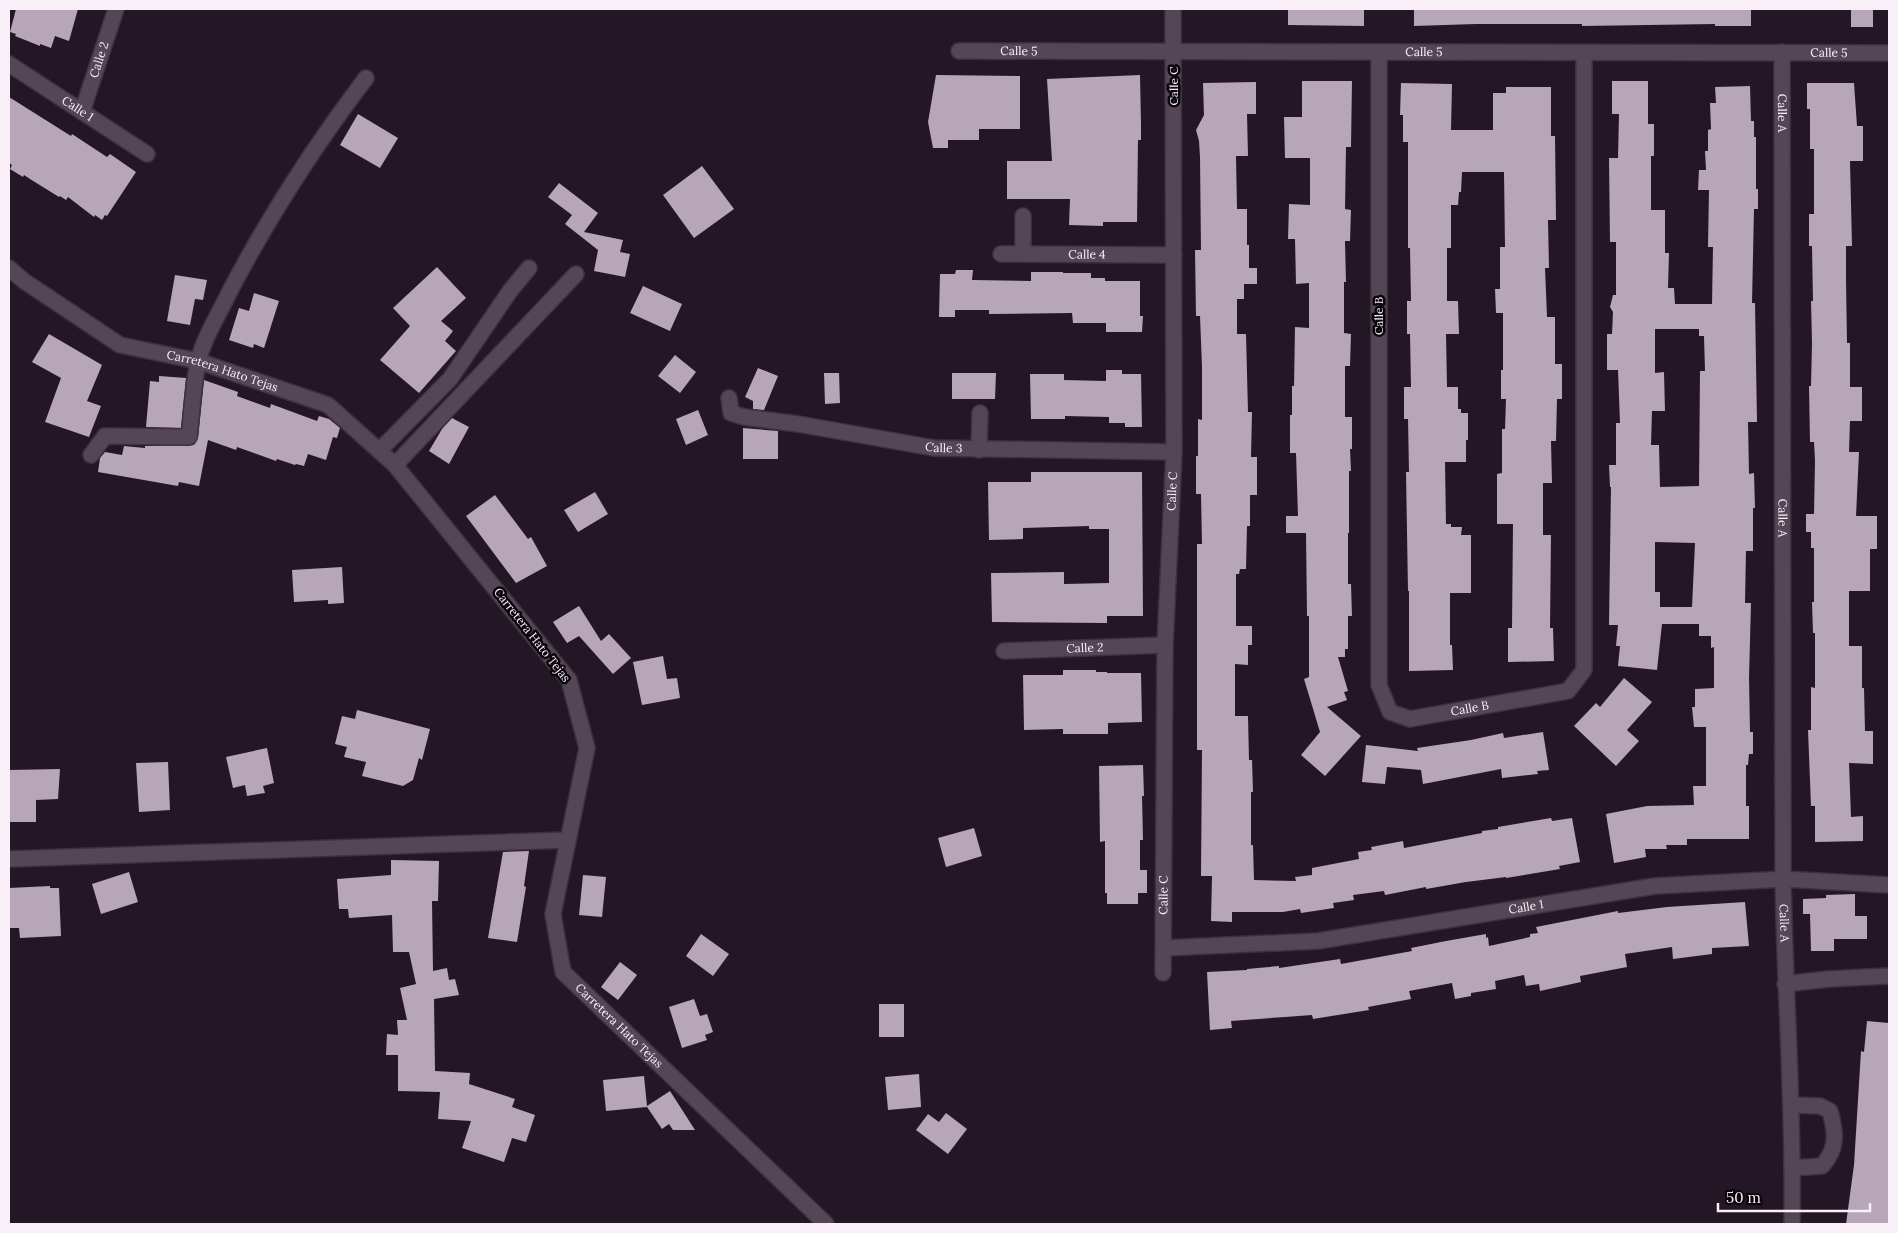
<svg xmlns="http://www.w3.org/2000/svg" width="1898" height="1233" font-family="Lora,serif">
  <rect width="100%" height="100%" fill="#241725"/>
  <path fill="#b7a5b8" fill-rule="evenodd" d="M 16,9 L 78,9 L 69,41 L 55,36 L 51,48 L 40,44 L 40,46 L 15,36 L 16,34 L 10,32 Z
    M 1288,9 L 1364,9 L 1364,26 L 1288,25 Z
    M 1414,9 L 1751,9 L 1751,26 L 1715,26 L 1715,24 L 1582,26 L 1582,24 L 1476,24 L 1414,26 Z
    M 1851,9 L 1873,9 L 1873,27 L 1851,27 Z
    M 936,75 L 1020,76 L 1020,129 L 979,129 L 979,140 L 948,140 L 948,148 L 933,148 L 928,122 Z
    M 1140,75 L 1141,124 L 1141,140 L 1138,140 L 1137,222 L 1103,222 L 1103,226 L 1069,225 L 1070,199 L 1007,199 L 1007,161 L 1052,161 L 1047,79 Z
    M 1302,81 L 1352,81 L 1351,147 L 1346,147 L 1345,209 L 1351,210 L 1350,241 L 1345,241 L 1346,282 L 1344,282 L 1344,333 L 1351,334 L 1350,366 L 1345,366 L 1345,417 L 1352,417 L 1352,449 L 1350,449 L 1351,471 L 1349,471 L 1349,533 L 1348,533 L 1348,584 L 1351,584 L 1352,616 L 1348,616 L 1348,649 L 1345,649 L 1345,657 L 1338,657 L 1348,691 L 1344,692 L 1347,700 L 1327,707 L 1361,736 L 1325,776 L 1301,755 L 1320,732 L 1304,679 L 1309,677 L 1309,616 L 1307,616 L 1306,533 L 1286,533 L 1286,516 L 1298,516 L 1296,453 L 1290,453 L 1290,415 L 1292,415 L 1292,386 L 1294,386 L 1295,327 L 1309,328 L 1309,283 L 1296,284 L 1295,239 L 1288,239 L 1289,204 L 1310,205 L 1310,158 L 1285,158 L 1284,117 L 1302,117 Z
    M 1612,81 L 1648,81 L 1648,124 L 1654,124 L 1654,156 L 1651,156 L 1651,210 L 1665,210 L 1665,253 L 1669,253 L 1668,288 L 1674,288 L 1675,304 L 1712,304 L 1713,247 L 1708,247 L 1709,190 L 1698,190 L 1699,170 L 1706,170 L 1705,151 L 1708,151 L 1708,130 L 1711,129 L 1710,103 L 1716,103 L 1715,87 L 1750,86 L 1751,121 L 1754,121 L 1754,137 L 1756,137 L 1756,189 L 1758,189 L 1758,209 L 1754,209 L 1752,303 L 1755,303 L 1757,422 L 1748,422 L 1749,474 L 1754,473 L 1755,508 L 1753,508 L 1753,551 L 1746,551 L 1745,603 L 1751,603 L 1749,678 L 1750,732 L 1753,732 L 1753,754 L 1749,754 L 1748,765 L 1746,765 L 1746,806 L 1749,806 L 1749,839 L 1687,839 L 1687,845 L 1666,845 L 1667,849 L 1645,849 L 1646,857 L 1614,863 L 1606,814 L 1647,806 L 1694,805 L 1693,786 L 1706,786 L 1706,727 L 1694,727 L 1692,707 L 1695,707 L 1695,689 L 1714,688 L 1714,647 L 1711,648 L 1711,636 L 1699,636 L 1699,624 L 1662,624 L 1657,670 L 1618,666 L 1620,646 L 1616,646 L 1618,625 L 1609,625 L 1611,487 L 1610,487 L 1609,465 L 1616,465 L 1616,423 L 1620,423 L 1618,370 L 1607,370 L 1607,334 L 1612,334 L 1613,312 L 1610,307 L 1613,295 L 1616,295 L 1616,242 L 1610,242 L 1609,158 L 1618,158 L 1619,114 L 1612,114 ZM 1655,329 L 1699,329 L 1699,336 L 1704,336 L 1705,371 L 1700,371 L 1699,486 L 1660,487 L 1659,445 L 1651,445 L 1652,411 L 1665,411 L 1664,372 L 1655,373 ZM 1655,542 L 1695,543 L 1692,607 L 1660,607 L 1660,592 L 1655,592 Z
    M 1256,82 L 1256,114 L 1247,114 L 1248,156 L 1236,156 L 1237,209 L 1247,209 L 1247,245 L 1249,245 L 1249,268 L 1257,268 L 1257,284 L 1244,284 L 1244,299 L 1237,299 L 1237,334 L 1246,334 L 1248,412 L 1252,412 L 1251,457 L 1257,457 L 1257,495 L 1250,495 L 1250,526 L 1247,526 L 1246,569 L 1240,569 L 1239,574 L 1236,574 L 1236,626 L 1252,626 L 1252,645 L 1248,645 L 1248,665 L 1235,664 L 1235,716 L 1248,716 L 1249,760 L 1252,760 L 1253,792 L 1251,792 L 1251,845 L 1253,845 L 1254,880 L 1296,881 L 1295,877 L 1312,875 L 1312,868 L 1359,859 L 1358,852 L 1372,850 L 1371,847 L 1403,841 L 1404,848 L 1482,833 L 1482,831 L 1498,829 L 1498,827 L 1551,818 L 1552,821 L 1572,818 L 1580,862 L 1559,866 L 1560,869 L 1506,878 L 1506,877 L 1466,882 L 1426,889 L 1426,887 L 1385,895 L 1384,891 L 1353,895 L 1354,900 L 1333,903 L 1334,908 L 1301,913 L 1300,909 L 1283,912 L 1232,912 L 1232,922 L 1211,921 L 1212,876 L 1201,876 L 1202,750 L 1197,750 L 1197,544 L 1202,544 L 1201,494 L 1196,494 L 1196,456 L 1198,456 L 1198,419 L 1202,420 L 1202,367 L 1200,316 L 1196,316 L 1195,250 L 1201,250 L 1200,157 L 1199,141 L 1196,130 L 1204,115 L 1203,83 Z
    M 1401,83 L 1452,84 L 1451,130 L 1493,130 L 1493,93 L 1506,93 L 1506,87 L 1551,87 L 1551,136 L 1555,136 L 1556,220 L 1548,220 L 1549,268 L 1545,268 L 1547,317 L 1555,317 L 1555,364 L 1562,364 L 1562,399 L 1557,399 L 1556,441 L 1551,441 L 1552,483 L 1543,483 L 1543,535 L 1551,535 L 1550,628 L 1553,628 L 1554,661 L 1508,662 L 1508,628 L 1512,628 L 1513,524 L 1497,524 L 1497,474 L 1502,473 L 1502,429 L 1505,429 L 1506,399 L 1501,399 L 1501,370 L 1503,370 L 1503,313 L 1496,313 L 1495,289 L 1500,289 L 1500,247 L 1505,247 L 1504,172 L 1462,172 L 1461,192 L 1459,192 L 1458,205 L 1451,205 L 1451,248 L 1447,248 L 1447,301 L 1458,301 L 1459,334 L 1446,334 L 1447,387 L 1458,387 L 1458,409 L 1461,409 L 1461,413 L 1468,413 L 1468,440 L 1466,440 L 1466,462 L 1445,462 L 1446,524 L 1451,524 L 1451,527 L 1462,527 L 1461,535 L 1471,535 L 1471,593 L 1450,593 L 1450,645 L 1452,645 L 1453,670 L 1409,671 L 1409,591 L 1408,591 L 1406,472 L 1409,472 L 1408,419 L 1404,419 L 1404,387 L 1411,387 L 1410,334 L 1407,334 L 1407,301 L 1411,301 L 1410,248 L 1408,248 L 1408,142 L 1403,142 L 1403,115 L 1400,115 Z
    M 1807,83 L 1854,83 L 1857,126 L 1863,126 L 1863,161 L 1850,161 L 1852,246 L 1846,246 L 1846,281 L 1847,343 L 1850,343 L 1850,387 L 1862,387 L 1862,421 L 1850,421 L 1849,452 L 1859,452 L 1856,516 L 1877,516 L 1877,549 L 1870,549 L 1870,591 L 1849,591 L 1849,646 L 1862,646 L 1862,688 L 1864,688 L 1865,731 L 1873,731 L 1873,764 L 1849,763 L 1851,817 L 1863,816 L 1863,841 L 1815,842 L 1815,806 L 1811,806 L 1808,730 L 1811,730 L 1811,687 L 1815,688 L 1815,633 L 1813,633 L 1812,602 L 1814,602 L 1814,548 L 1811,548 L 1811,532 L 1806,532 L 1806,514 L 1814,514 L 1815,461 L 1814,442 L 1810,442 L 1809,386 L 1811,386 L 1812,343 L 1811,301 L 1813,301 L 1812,246 L 1809,246 L 1809,214 L 1814,214 L 1814,149 L 1810,149 L 1810,109 L 1807,109 Z
    M 9,97 L 71,136 L 72,134 L 107,157 L 110,154 L 136,172 L 107,216 L 105,215 L 102,220 L 95,215 L 94,217 L 68,197 L 66,200 L 60,196 L 59,197 L 30,179 L 24,175 L 23,177 L 10,169 L 12,165 L 9,163 Z
    M 358,114 L 398,138 L 380,168 L 340,145 Z
    M 702,166 L 734,209 L 694,238 L 663,195 Z
    M 559,183 L 598,213 L 584,232 L 623,240 L 620,252 L 630,254 L 625,277 L 594,271 L 598,250 L 565,224 L 572,215 L 548,197 Z
    M 437,267 L 466,298 L 441,321 L 453,331 L 445,341 L 456,351 L 419,393 L 380,360 L 410,326 L 393,308 Z
    M 956,270 L 973,270 L 972,280 L 1031,281 L 1031,272 L 1063,272 L 1063,273 L 1091,273 L 1091,278 L 1105,278 L 1105,281 L 1140,281 L 1140,316 L 1143,316 L 1142,332 L 1106,332 L 1106,323 L 1073,323 L 1072,313 L 989,314 L 989,310 L 955,310 L 955,317 L 939,317 L 940,274 L 955,274 Z
    M 175,275 L 207,280 L 203,300 L 195,299 L 190,325 L 167,321 Z
    M 643,286 L 682,304 L 670,331 L 630,313 Z
    M 254,293 L 279,301 L 264,348 L 254,344 L 253,348 L 229,340 L 239,308 L 249,311 Z
    M 49,334 L 102,365 L 87,401 L 101,406 L 89,437 L 45,422 L 61,378 L 32,362 Z
    M 675,355 L 696,372 L 680,393 L 658,376 Z
    M 758,368 L 778,376 L 764,410 L 753,409 L 753,401 L 745,397 Z
    M 1106,370 L 1122,370 L 1122,374 L 1141,374 L 1142,427 L 1125,427 L 1125,423 L 1109,423 L 1109,417 L 1065,416 L 1065,419 L 1031,419 L 1030,374 L 1064,374 L 1064,380 L 1106,381 Z
    M 824,373 L 839,373 L 840,403 L 825,404 Z
    M 952,373 L 996,373 L 995,399 L 952,399 Z
    M 159,376 L 186,378 L 181,428 L 146,427 L 150,381 L 159,382 Z
    M 204,380 L 238,392 L 237,396 L 270,408 L 271,404 L 317,421 L 319,416 L 329,419 L 340,428 L 337,438 L 333,437 L 326,460 L 308,454 L 304,466 L 296,464 L 295,465 L 277,459 L 276,461 L 237,447 L 236,450 L 208,440 L 199,486 L 179,482 L 178,486 L 98,472 L 100,458 L 105,452 L 122,455 L 124,446 L 145,448 L 145,446 L 194,445 L 198,438 Z
    M 698,410 L 708,435 L 686,445 L 676,419 Z
    M 452,418 L 469,427 L 449,464 L 429,451 L 442,429 Z
    M 743,428 L 778,431 L 778,459 L 743,459 Z
    M 1031,472 L 1142,472 L 1143,616 L 1107,616 L 1107,623 L 992,622 L 991,573 L 1064,572 L 1064,584 L 1109,583 L 1109,529 L 1089,529 L 1089,526 L 1023,528 L 1023,539 L 989,540 L 988,482 L 1031,482 Z
    M 595,492 L 608,514 L 578,532 L 564,510 Z
    M 495,495 L 528,539 L 531,537 L 547,566 L 516,583 L 466,516 Z
    M 342,567 L 344,603 L 328,604 L 328,600 L 294,602 L 292,570 Z
    M 579,606 L 601,641 L 609,634 L 631,658 L 613,674 L 579,636 L 567,643 L 553,622 Z
    M 663,656 L 667,679 L 677,678 L 680,698 L 642,705 L 633,662 Z
    M 1063,670 L 1096,670 L 1096,672 L 1107,672 L 1107,673 L 1141,673 L 1142,722 L 1108,723 L 1108,734 L 1063,734 L 1063,729 L 1024,730 L 1023,675 L 1063,675 Z
    M 1624,678 L 1652,702 L 1627,730 L 1639,741 L 1616,766 L 1574,726 L 1596,703 L 1600,707 Z
    M 357,710 L 430,729 L 422,760 L 419,758 L 413,780 L 403,786 L 362,776 L 366,762 L 344,757 L 347,747 L 335,744 L 342,716 L 355,719 Z
    M 1543,732 L 1549,770 L 1537,771 L 1538,774 L 1502,778 L 1501,769 L 1423,784 L 1421,770 L 1387,767 L 1385,784 L 1362,782 L 1366,745 L 1418,751 L 1417,748 L 1471,740 L 1503,733 L 1504,738 Z
    M 267,748 L 274,783 L 263,786 L 265,793 L 247,796 L 245,785 L 233,788 L 226,757 Z
    M 168,762 L 170,810 L 139,812 L 136,763 Z
    M 1143,765 L 1144,796 L 1142,796 L 1143,840 L 1140,840 L 1140,870 L 1147,870 L 1147,893 L 1138,893 L 1138,904 L 1107,904 L 1107,893 L 1105,893 L 1105,841 L 1100,842 L 1099,766 Z
    M 60,769 L 58,799 L 36,800 L 36,822 L 9,822 L 9,770 Z
    M 974,828 L 982,856 L 946,867 L 938,838 Z
    M 529,851 L 524,886 L 526,887 L 517,942 L 488,938 L 503,852 Z
    M 391,860 L 439,861 L 438,901 L 432,901 L 433,971 L 447,968 L 449,980 L 455,979 L 459,995 L 434,999 L 435,1071 L 470,1073 L 469,1084 L 515,1099 L 512,1107 L 535,1115 L 526,1142 L 512,1138 L 504,1162 L 462,1148 L 471,1121 L 438,1119 L 440,1092 L 398,1091 L 398,1055 L 386,1055 L 387,1034 L 398,1035 L 397,1020 L 407,1020 L 400,988 L 416,984 L 409,952 L 393,952 L 392,915 L 349,918 L 348,909 L 339,909 L 337,879 L 391,875 Z
    M 129,872 L 138,902 L 101,914 L 92,884 Z
    M 583,875 L 606,877 L 602,917 L 579,915 Z
    M 50,886 L 50,888 L 59,888 L 61,936 L 20,938 L 19,928 L 9,928 L 9,888 Z
    M 1855,894 L 1855,916 L 1867,916 L 1867,939 L 1834,939 L 1834,951 L 1811,951 L 1810,914 L 1803,914 L 1803,899 L 1826,898 L 1826,895 Z
    M 1745,902 L 1749,946 L 1712,948 L 1712,954 L 1673,959 L 1672,947 L 1625,954 L 1627,967 L 1580,976 L 1581,982 L 1540,991 L 1539,984 L 1526,986 L 1524,975 L 1495,981 L 1496,989 L 1471,993 L 1471,996 L 1455,999 L 1452,983 L 1409,991 L 1411,999 L 1368,1007 L 1369,1010 L 1313,1019 L 1312,1015 L 1231,1021 L 1232,1028 L 1210,1030 L 1207,972 L 1247,970 L 1247,969 L 1279,966 L 1279,968 L 1340,959 L 1341,964 L 1412,951 L 1411,948 L 1446,941 L 1486,934 L 1486,938 L 1488,937 L 1489,946 L 1530,937 L 1530,934 L 1538,933 L 1536,927 L 1618,911 L 1618,913 L 1667,907 Z
    M 701,934 L 729,954 L 713,976 L 686,956 Z
    M 620,962 L 637,975 L 618,1000 L 601,987 Z
    M 694,999 L 700,1016 L 707,1014 L 713,1032 L 705,1035 L 707,1040 L 682,1048 L 669,1007 Z
    M 879,1004 L 904,1004 L 904,1037 L 879,1037 Z
    M 1867,1021 L 1889,1023 L 1889,1224 L 1846,1224 L 1854,1165 L 1861,1051 L 1864,1052 Z
    M 919,1074 L 921,1107 L 888,1110 L 885,1077 Z
    M 644,1076 L 647,1106 L 670,1091 L 695,1130 L 673,1130 L 669,1124 L 662,1129 L 647,1107 L 606,1111 L 603,1080 Z
    M 946,1113 L 967,1129 L 948,1154 L 916,1130 L 928,1114 L 939,1122 Z"/>
  <g fill="none" stroke-linecap="round" stroke-linejoin="round">
    <defs>
      <g id="minor">
        <path id="s1" d="M 959,51 L 1889,53"/>
        <path id="s2" d="M 1379,52 L 1379,685 L 1390,712 L 1410,719 L 1568,691 L 1584,670 L 1584,53"/>
        <path id="s3" d="M 1782,52 L 1783,879 C 1785,994 1794,1109 1792,1224"/>
        <path id="s4" d="M 9,64 L 147,154"/>
        <path id="s5" d="M 82,112 L 116,9"/>
        <path id="s6" d="M 1001,254 L 1174,255"/>
        <path d="M 1023,254 L 1023,216"/>
        <path id="s7" d="M 9,268 L 24,281 L 120,345 L 198,361 L 328,405 L 395,465 L 569,680 L 587,748 L 553,914 L 563,972 L 826,1224"/>
        <path id="s8" d="M 729,398 L 731,413 L 744,417 L 798,424 L 934,448 L 1174,452"/>
        <path d="M 979,450 L 980,413"/>
        <path d="M 379,451 L 450,379 L 510,291 L 529,268"/>
        <path d="M 91,455 L 105,436 L 189,437 C 192,413 193,386 198,362 C 204,337 220,312 231,289 C 270,215 315,145 366,78"/>
        <path d="M 395,465 L 576,274"/>
        <path id="s9" d="M 1004,651 L 1165,645"/>
        <path d="M 9,859 L 568,840"/>
        <path id="s10" d="M 1164,948 L 1318,941 L 1655,886 L 1783,879 L 1889,885"/>
        <path id="s11" d="M 1163,973 L 1165,645 L 1174,452 L 1173,9"/>
        <path d="M 1785,984 L 1828,979 L 1889,976"/>
        <path d="M 1791,1105 L 1820,1106 L 1830,1111 C 1836,1133 1838,1148 1822,1166 L 1792,1168"/>
      </g>
    </defs>
    <use href="#minor" stroke="#3c323d" stroke-width="18"/>
    <use href="#minor" stroke="#554656" stroke-width="15"/>
  </g>
  <g text-anchor="middle" stroke-width="5" stroke-linejoin="round" paint-order="stroke">
    <g font-size="12" fill="#f8eff9" stroke="#0a050a">
      <text dy="4" stroke="none"><textPath href="#s1" startOffset="60">Calle 5</textPath></text>
      <text dy="4" stroke="none"><textPath href="#s1" startOffset="465">Calle 5</textPath></text>
      <text dy="4" stroke="none"><textPath href="#s1" startOffset="870">Calle 5</textPath></text>
      <text dy="4" stroke="none"><textPath href="#s5" startOffset="55">Calle 2</textPath></text>
      <text transform="translate(1174 86) rotate(-90)" y="4">Calle C</text>
      <text dy="4" stroke="none"><textPath href="#s4" startOffset="82">Calle 1</textPath></text>
      <text dy="4" stroke="none"><textPath href="#s3" startOffset="61">Calle A</textPath></text>
      <text dy="4" stroke="none"><textPath href="#s6" startOffset="86">Calle 4</textPath></text>
      <text transform="translate(1379 316) rotate(-90)" y="4">Calle B</text>
      <text dy="4" stroke="none"><textPath href="#s7" startOffset="241">Carretera Hato Tejas</textPath></text>
      <text dy="4" stroke="none"><textPath href="#s8" startOffset="231">Calle 3</textPath></text>
      <text dy="4" stroke="none"><textPath href="#s11" startOffset="482">Calle C</textPath></text>
      <text dy="4" stroke="none"><textPath href="#s3" startOffset="466">Calle A</textPath></text>
      <text transform="translate(532 635) rotate(52)" y="4">Carretera Hato Tejas</text>
      <text dy="4" stroke="none"><textPath href="#s9" startOffset="81">Calle 2</textPath></text>
      <text dy="4" stroke="none"><textPath href="#s2" startOffset="744">Calle B</textPath></text>
      <text dy="4" stroke="none"><textPath href="#s11" startOffset="78">Calle C</textPath></text>
      <text dy="4" stroke="none"><textPath href="#s10" startOffset="365">Calle 1</textPath></text>
      <text dy="4" stroke="none"><textPath href="#s3" startOffset="871">Calle A</textPath></text>
      <text dy="4" stroke="none"><textPath href="#s7" startOffset="1095">Carretera Hato Tejas</textPath></text>
    </g>
  </g>
  <rect width="1898" height="1233" fill="none" stroke="#f8eff9" stroke-width="20"/>
  <path d="M1718 1203v8h152v-8" fill="none" stroke="#f8eff9" stroke-width="2.5"/>
  <text x="1726" y="1203" font-size="15" fill="#f8eff9" stroke="#0a050a" stroke-width="4" paint-order="stroke">50 m</text>
</svg>
